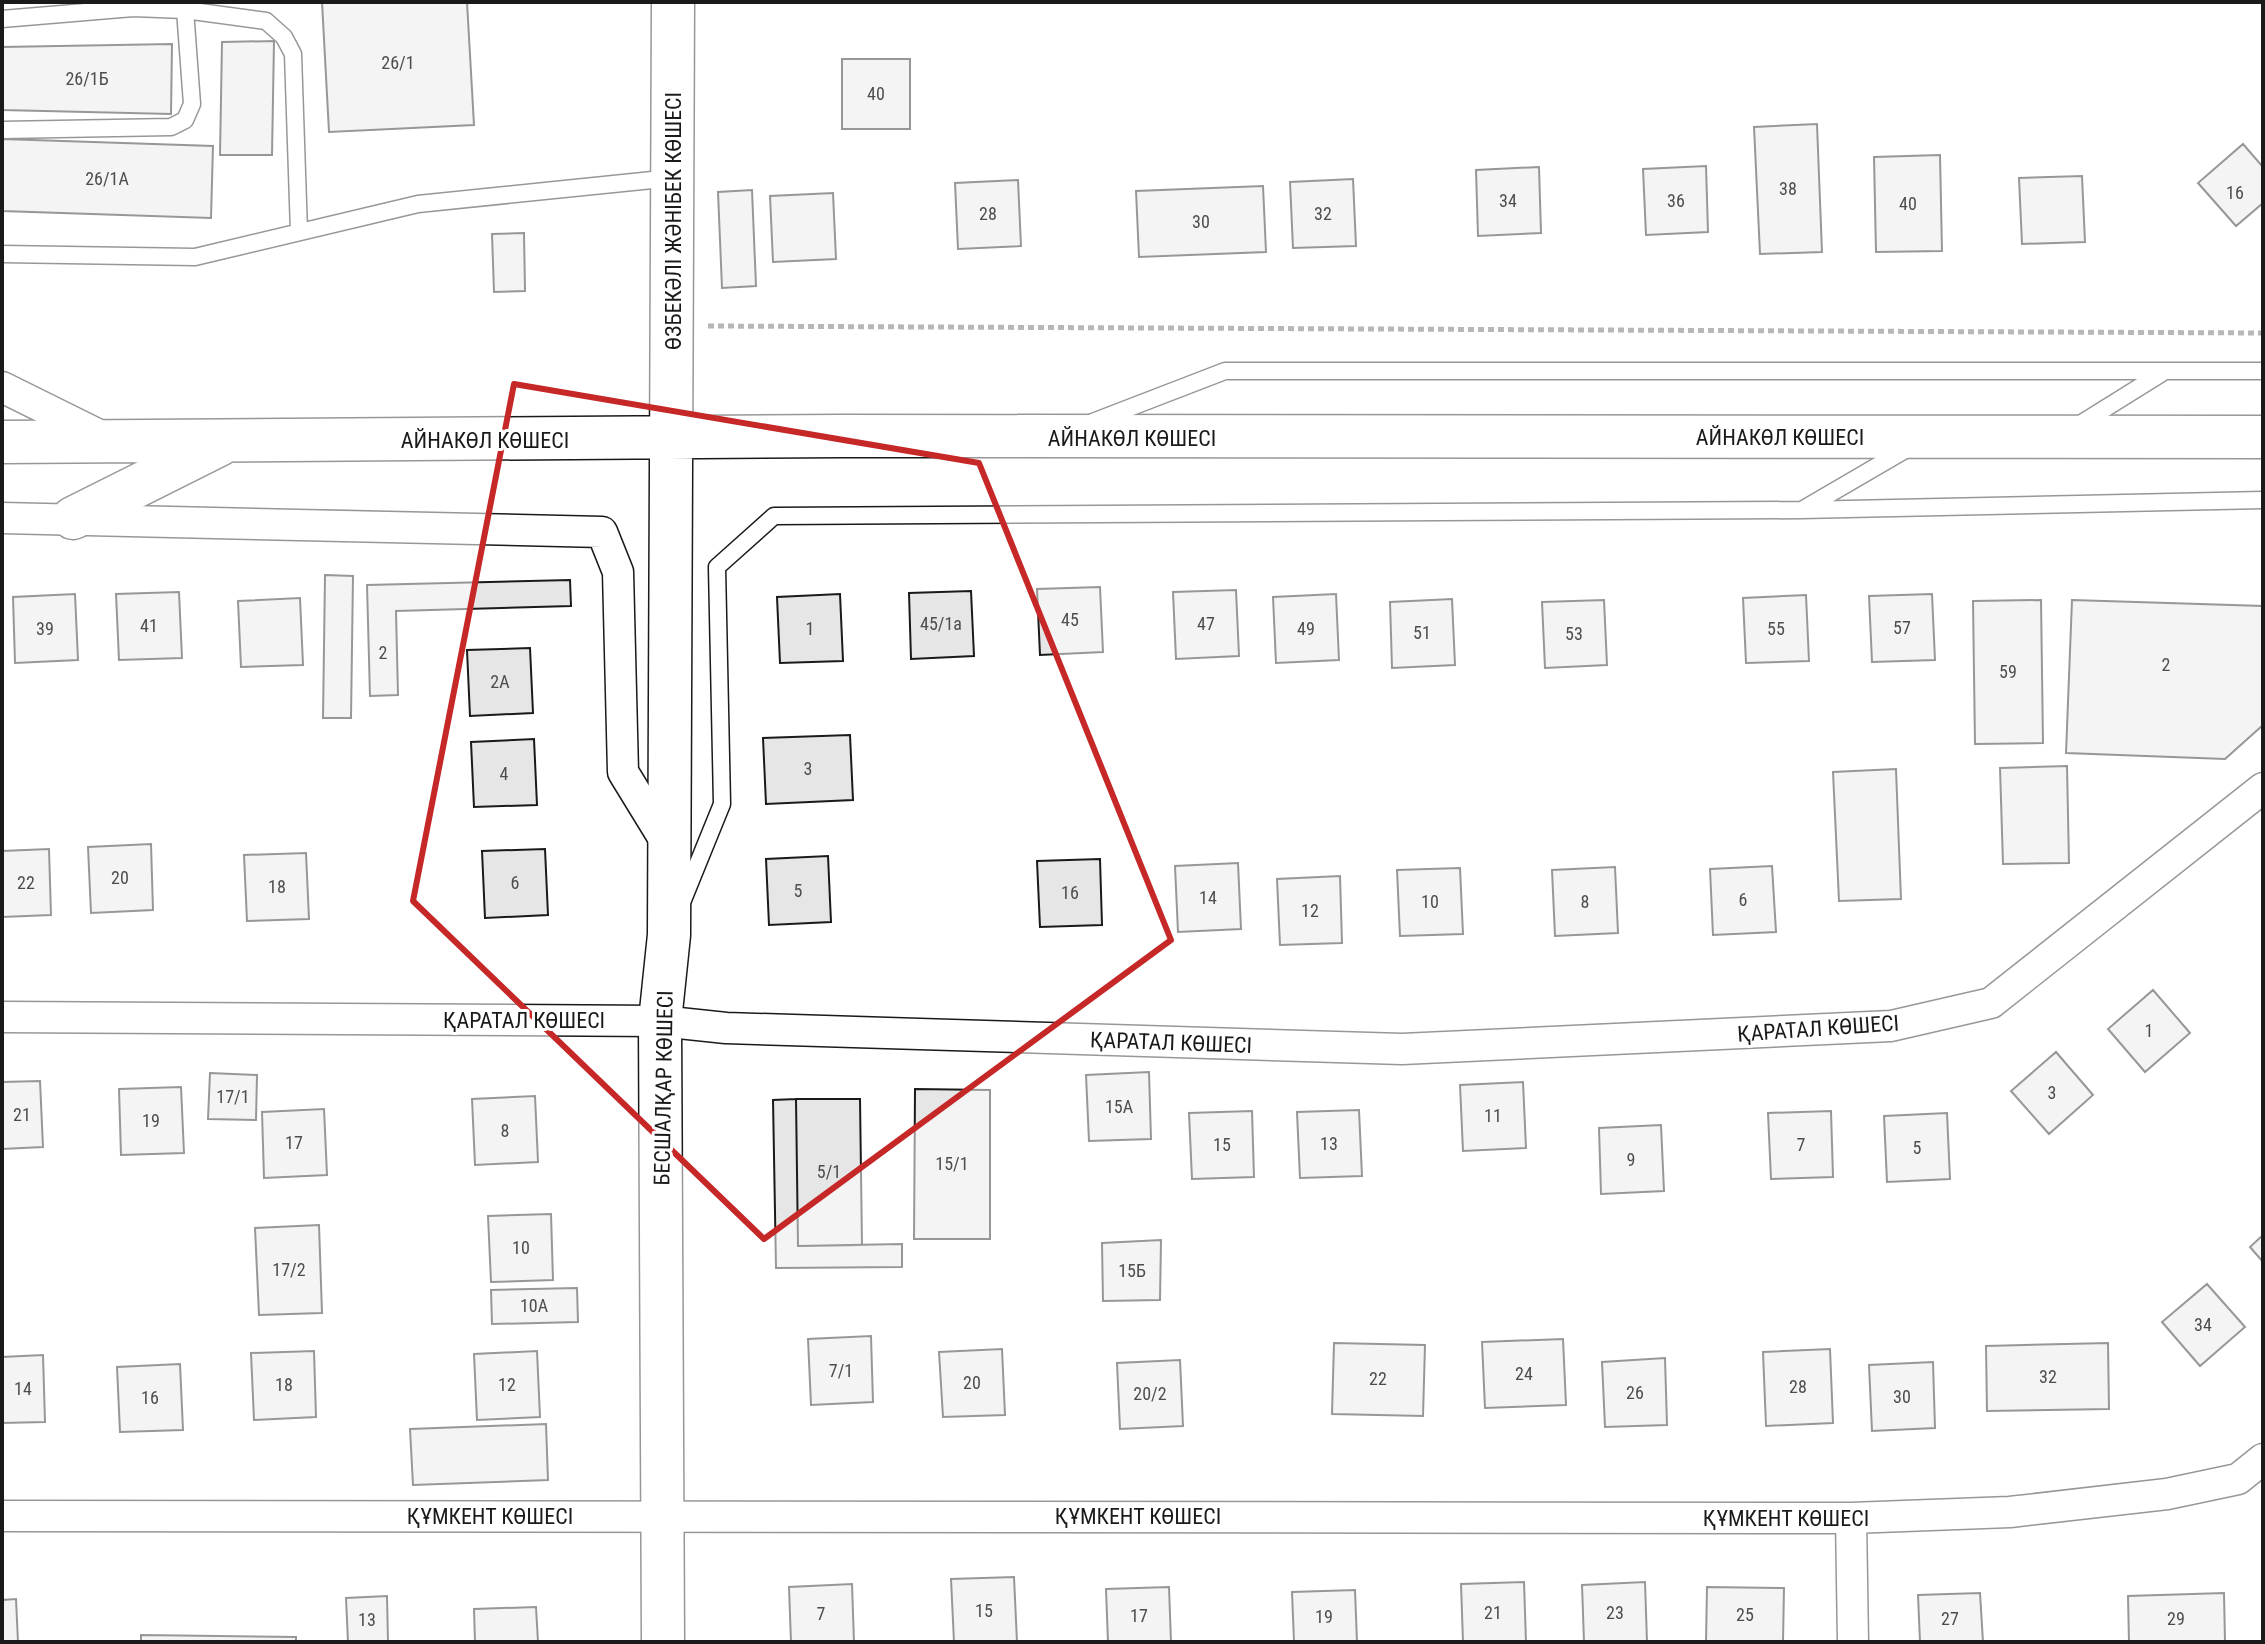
<svg xmlns="http://www.w3.org/2000/svg" width="2265" height="1644" font-family="'Roboto Condensed',sans-serif">
  <rect width="100%" height="100%" fill="#fff"/>
  <path fill="#e6e6e6" stroke="#1a1a1a" stroke-width="2" d="M 322,2 L 467,2 L 474,125 L 329,132 Z
    M 274,41 L 272,155 L 220,155 L 222,42 Z
    M 172,44 L 171,114 L 2,110 L 2,47 Z
    M 842,59 L 910,59 L 910,129 L 842,129 Z
    M 1817,124 L 1822,252 L 1760,254 L 1754,127 Z
    M 2,139 L 213,146 L 211,218 L 2,211 Z
    M 2243,144 L 2263,167 L 2263,203 L 2236,226 L 2198,183 Z
    M 1940,155 L 1942,251 L 1876,252 L 1874,157 Z
    M 1706,166 L 1708,232 L 1646,235 L 1643,169 Z
    M 1539,167 L 1541,233 L 1478,236 L 1476,170 Z
    M 2082,176 L 2085,242 L 2022,244 L 2019,178 Z
    M 1353,179 L 1356,246 L 1293,248 L 1290,182 Z
    M 1018,180 L 1021,246 L 958,249 L 955,183 Z
    M 1263,186 L 1266,252 L 1139,257 L 1136,191 Z
    M 752,190 L 756,286 L 722,288 L 718,192 Z
    M 833,193 L 836,259 L 773,262 L 770,196 Z
    M 524,233 L 525,291 L 494,292 L 492,234 Z
    M 325,575 L 353,576 L 351,718 L 323,718 Z
    M 570,580 L 571,606 L 396,611 L 398,695 L 370,696 L 367,585 Z
    M 1100,587 L 1103,652 L 1040,655 L 1037,589 Z
    M 1236,590 L 1239,656 L 1176,659 L 1173,592 Z
    M 971,591 L 974,656 L 911,659 L 909,593 Z
    M 179,592 L 182,658 L 119,660 L 116,594 Z
    M 75,594 L 78,660 L 15,663 L 13,597 Z
    M 840,594 L 843,661 L 780,663 L 777,597 Z
    M 1336,594 L 1339,660 L 1276,663 L 1273,597 Z
    M 1932,594 L 1935,660 L 1872,662 L 1869,596 Z
    M 1806,595 L 1809,661 L 1746,663 L 1743,598 Z
    M 300,598 L 303,665 L 241,667 L 238,601 Z
    M 1452,599 L 1455,665 L 1392,668 L 1390,602 Z
    M 1604,600 L 1607,665 L 1545,668 L 1542,602 Z
    M 2041,600 L 2043,743 L 1975,744 L 1973,601 Z
    M 2072,600 L 2263,606 L 2263,725 L 2225,759 L 2066,753 Z
    M 530,648 L 533,713 L 470,716 L 467,650 Z
    M 850,735 L 853,800 L 766,804 L 763,738 Z
    M 534,739 L 537,805 L 474,807 L 471,742 Z
    M 2067,766 L 2069,863 L 2003,864 L 2000,768 Z
    M 1896,769 L 1901,899 L 1839,901 L 1833,772 Z
    M 151,844 L 153,910 L 91,913 L 88,847 Z
    M 49,849 L 51,915 L 2,917 L 2,851 Z
    M 545,849 L 548,915 L 485,918 L 482,851 Z
    M 306,853 L 309,919 L 247,921 L 244,855 Z
    M 828,856 L 831,922 L 769,925 L 766,859 Z
    M 1100,859 L 1102,925 L 1040,927 L 1037,861 Z
    M 1238,863 L 1241,929 L 1178,932 L 1175,866 Z
    M 1772,866 L 1776,932 L 1713,935 L 1710,869 Z
    M 1615,867 L 1618,933 L 1555,936 L 1552,870 Z
    M 1460,868 L 1463,934 L 1400,936 L 1397,870 Z
    M 1340,876 L 1342,943 L 1280,945 L 1277,879 Z
    M 2153,990 L 2190,1033 L 2145,1072 L 2108,1029 Z
    M 2056,1052 L 2093,1095 L 2049,1134 L 2011,1091 Z
    M 1149,1072 L 1151,1139 L 1089,1141 L 1086,1075 Z
    M 210,1073 L 257,1075 L 256,1120 L 208,1119 Z
    M 40,1081 L 43,1147 L 2,1149 L 2,1082 Z
    M 1523,1082 L 1526,1148 L 1463,1151 L 1460,1085 Z
    M 181,1087 L 184,1153 L 121,1155 L 119,1089 Z
    M 915,1089 L 990,1090 L 990,1239 L 914,1239 Z
    M 535,1096 L 538,1162 L 475,1165 L 472,1099 Z
    M 796,1099 L 860,1099 L 862,1245 L 798,1246 Z
    M 796,1099 L 798,1246 L 902,1244 L 902,1267 L 776,1268 L 773,1100 Z
    M 324,1109 L 327,1175 L 264,1178 L 262,1112 Z
    M 1359,1110 L 1362,1176 L 1300,1178 L 1297,1112 Z
    M 1252,1111 L 1254,1177 L 1192,1179 L 1189,1113 Z
    M 1831,1111 L 1833,1177 L 1771,1179 L 1768,1113 Z
    M 1947,1113 L 1950,1179 L 1887,1182 L 1884,1116 Z
    M 1661,1125 L 1664,1191 L 1601,1194 L 1599,1128 Z
    M 551,1214 L 553,1280 L 491,1282 L 488,1216 Z
    M 319,1225 L 322,1313 L 259,1315 L 255,1228 Z
    M 2263,1235 L 2263,1262 L 2250,1247 Z
    M 1161,1240 L 1160,1300 L 1103,1301 L 1102,1243 Z
    M 2207,1284 L 2245,1327 L 2200,1366 L 2162,1322 Z
    M 577,1288 L 578,1322 L 492,1324 L 491,1290 Z
    M 871,1336 L 873,1402 L 811,1405 L 808,1339 Z
    M 1563,1339 L 1566,1405 L 1485,1408 L 1482,1342 Z
    M 1334,1343 L 1425,1345 L 1423,1416 L 1332,1414 Z
    M 2108,1343 L 2109,1409 L 1987,1411 L 1986,1346 Z
    M 1002,1349 L 1005,1415 L 943,1417 L 939,1352 Z
    M 1830,1349 L 1833,1423 L 1766,1426 L 1763,1352 Z
    M 314,1351 L 316,1417 L 254,1420 L 251,1353 Z
    M 537,1351 L 540,1417 L 477,1420 L 474,1354 Z
    M 43,1355 L 45,1422 L 2,1423 L 2,1357 Z
    M 1665,1358 L 1667,1425 L 1605,1427 L 1602,1362 Z
    M 1180,1360 L 1183,1426 L 1120,1429 L 1117,1363 Z
    M 1933,1362 L 1935,1428 L 1872,1431 L 1869,1365 Z
    M 180,1364 L 183,1430 L 120,1432 L 117,1367 Z
    M 546,1424 L 548,1480 L 413,1485 L 410,1429 Z
    M 1014,1577 L 1017,1642 L 954,1642 L 951,1579 Z
    M 1524,1582 L 1526,1642 L 1463,1642 L 1461,1584 Z
    M 1645,1582 L 1647,1642 L 1584,1642 L 1582,1585 Z
    M 852,1584 L 854,1642 L 791,1642 L 789,1587 Z
    M 1169,1587 L 1171,1642 L 1108,1642 L 1106,1589 Z
    M 1707,1587 L 1784,1588 L 1783,1642 L 1706,1642 Z
    M 1355,1590 L 1357,1642 L 1294,1642 L 1292,1592 Z
    M 1980,1593 L 1983,1642 L 1920,1642 L 1918,1595 Z
    M 2224,1593 L 2225,1642 L 2129,1642 L 2128,1596 Z
    M 387,1596 L 388,1642 L 348,1642 L 346,1598 Z
    M 16,1599 L 18,1642 L 2,1642 L 2,1600 Z
    M 536,1607 L 538,1642 L 475,1642 L 474,1609 Z
    M 141,1635 L 296,1637 L 296,1642 L 141,1642 Z"/>
  <g fill="none" stroke-linecap="round" stroke-linejoin="round">
    <defs>
      <path id="lane" d="M 2,19 L 133,8 L 185,10 L 266,21 L 284,37 L 293,54 L 299,232
        M 2,130 L 171,127 L 185,120 L 192,104 L 185,10
        M 2,254 L 195,257 L 418,204 L 672,178
        M 1090,423 L 1225,371 L 2263,371
        M 2077,426 L 2162,373
        M 1802,510 L 1910,447
        M 683,900 L 722,804 L 717,567 L 774,516 L 1801,510 L 2263,500"/>
      <path id="street" d="M 2,387 L 107,439
        M 2,518 L 602,532 L 618,572 L 623,772 L 669,847
        M 2,1017 L 660,1021 L 726,1028 L 1402,1049 L 1891,1026 L 1991,1003 L 2263,788
        M 2,1516 L 1851,1518 L 2010,1512 L 2167,1494 L 2238,1479 L 2263,1459
        M 1851,1518 L 1853,1642"/>
      <path id="secondary" d="M 2,442 L 841,436 L 2263,437
        M 73,518 L 219,445
        M 663,1642 L 660,1021 L 669,935 L 673,2"/>
    </defs>
    <use href="#lane" stroke="#1a1a1a" stroke-width="19"/>
    <use href="#street" stroke="#1a1a1a" stroke-width="33"/>
    <use href="#secondary" stroke="#1a1a1a" stroke-width="45"/>
    <path stroke="#5f5f5f" stroke-width="5" stroke-dasharray="6 4" stroke-linecap="butt" d="M 708,326 L 2263,333"/>
    <use href="#lane" stroke="#fff" stroke-width="16"/>
    <use href="#street" stroke="#fff" stroke-width="30"/>
    <use href="#secondary" stroke="#fff" stroke-width="42"/>
  </g>
  <path d="M0 0H2265V1644H0ZM 514,384 L 979,463 L 1171,940 L 764,1239 L 413,901 Z" fill="#fff" fill-opacity=".55" fill-rule="evenodd"/>
  <path fill="none" stroke="#c62828" stroke-width="6" stroke-linejoin="round" d="M 514,384 L 979,463 L 1171,940 L 764,1239 L 413,901 Z"/>
  <g text-anchor="middle" stroke-width="6" stroke-linejoin="round" paint-order="stroke">
    <g font-size="18" fill="#4d4d4d">
      <text x="398" y="69">26/1</text>
      <text x="87" y="85">26/1Б</text>
      <text x="876" y="100">40</text>
      <text x="107" y="185">26/1А</text>
      <text x="1788" y="195">38</text>
      <text x="2235" y="199">16</text>
      <text x="1508" y="207">34</text>
      <text x="1676" y="207">36</text>
      <text x="1908" y="210">40</text>
      <text x="988" y="220">28</text>
      <text x="1323" y="220">32</text>
      <text x="1201" y="228">30</text>
      <text x="1070" y="626">45</text>
      <text x="941" y="630">45/1а</text>
      <text x="1206" y="630">47</text>
      <text x="149" y="632">41</text>
      <text x="1902" y="634">57</text>
      <text x="45" y="635">39</text>
      <text x="810" y="635">1</text>
      <text x="1306" y="635">49</text>
      <text x="1776" y="635">55</text>
      <text x="1422" y="639">51</text>
      <text x="1574" y="640">53</text>
      <text x="383" y="659">2</text>
      <text x="2166" y="671">2</text>
      <text x="2008" y="678">59</text>
      <text x="500" y="688">2А</text>
      <text x="808" y="775">3</text>
      <text x="504" y="780">4</text>
      <text x="120" y="884">20</text>
      <text x="26" y="889">22</text>
      <text x="515" y="889">6</text>
      <text x="277" y="893">18</text>
      <text x="798" y="897">5</text>
      <text x="1070" y="899">16</text>
      <text x="1208" y="904">14</text>
      <text x="1743" y="906">6</text>
      <text x="1430" y="908">10</text>
      <text x="1585" y="908">8</text>
      <text x="1310" y="917">12</text>
      <text x="2149" y="1037">1</text>
      <text x="2052" y="1099">3</text>
      <text x="233" y="1103">17/1</text>
      <text x="1119" y="1113">15А</text>
      <text x="22" y="1121">21</text>
      <text x="1493" y="1122">11</text>
      <text x="151" y="1127">19</text>
      <text x="505" y="1137">8</text>
      <text x="294" y="1149">17</text>
      <text x="1329" y="1150">13</text>
      <text x="1222" y="1151">15</text>
      <text x="1801" y="1151">7</text>
      <text x="1917" y="1154">5</text>
      <text x="1631" y="1166">9</text>
      <text x="952" y="1170">15/1</text>
      <text x="829" y="1178">5/1</text>
      <text x="521" y="1254">10</text>
      <text x="289" y="1276">17/2</text>
      <text x="1132" y="1277">15Б</text>
      <text x="534" y="1312">10А</text>
      <text x="2203" y="1331">34</text>
      <text x="841" y="1377">7/1</text>
      <text x="1524" y="1380">24</text>
      <text x="2048" y="1383">32</text>
      <text x="1378" y="1385">22</text>
      <text x="972" y="1389">20</text>
      <text x="284" y="1391">18</text>
      <text x="507" y="1391">12</text>
      <text x="1798" y="1393">28</text>
      <text x="23" y="1395">14</text>
      <text x="1635" y="1399">26</text>
      <text x="1150" y="1400">20/2</text>
      <text x="1902" y="1403">30</text>
      <text x="150" y="1404">16</text>
      <text x="984" y="1617">15</text>
      <text x="1493" y="1619">21</text>
      <text x="1615" y="1619">23</text>
      <text x="821" y="1620">7</text>
      <text x="1745" y="1621">25</text>
      <text x="1139" y="1622">17</text>
      <text x="1324" y="1623">19</text>
      <text x="1950" y="1625">27</text>
      <text x="2176" y="1625">29</text>
      <text x="367" y="1626">13</text>
    </g>
    <g font-size="22" fill="#1a1a1a" stroke="#fff">
      <text transform="translate(673 221) rotate(-90)" y="8">ӨЗБЕКӘЛІ ЖӘНІБЕК КӨШЕСІ</text>
      <text x="1780" y="445">АЙНАКӨЛ КӨШЕСІ</text>
      <text x="1132" y="446">АЙНАКӨЛ КӨШЕСІ</text>
      <text x="485" y="448">АЙНАКӨЛ КӨШЕСІ</text>
      <text x="524" y="1028">ҚАРАТАЛ КӨШЕСІ</text>
      <text transform="translate(1818 1028) rotate(-4)" y="8">ҚАРАТАЛ КӨШЕСІ</text>
      <text transform="translate(1171 1042) rotate(2)" y="8">ҚАРАТАЛ КӨШЕСІ</text>
      <text transform="translate(663 1088) rotate(-89)" y="8">БЕСШАЛҚАР КӨШЕСІ</text>
      <text x="490" y="1524">ҚҰМКЕНТ КӨШЕСІ</text>
      <text x="1138" y="1524">ҚҰМКЕНТ КӨШЕСІ</text>
      <text x="1786" y="1526">ҚҰМКЕНТ КӨШЕСІ</text>
    </g>
  </g>
  <rect width="2265" height="1644" fill="none" stroke="#1a1a1a" stroke-width="8"/>
</svg>
